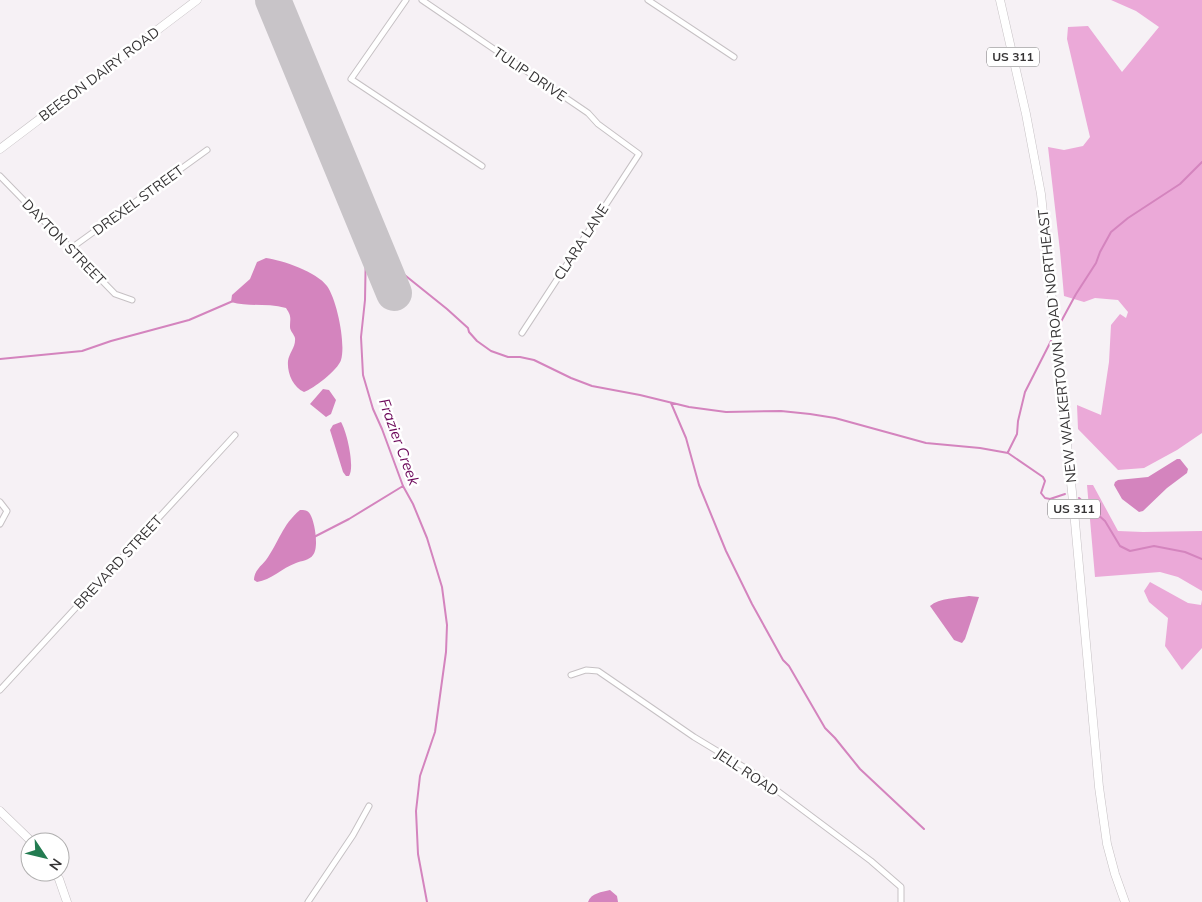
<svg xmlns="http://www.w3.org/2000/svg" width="1202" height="902" font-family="Mulish,sans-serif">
  <rect width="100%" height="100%" fill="#f6f1f5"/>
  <path fill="#eba9d8" d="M 1111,0 L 1202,0 L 1202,433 L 1177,450 L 1144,468 L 1118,470 L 1078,429 L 1077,405 L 1101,415 L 1109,362 L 1111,325 L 1120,314 L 1126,318 L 1128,312 L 1118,300 L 1095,298 L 1084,302 L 1064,296 L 1060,251 L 1048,147 L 1064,150 L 1083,146 L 1090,137 L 1067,39 L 1068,27 L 1088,26 L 1122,72 L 1159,27 L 1136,11 Z
    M 1087,485 L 1093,485 L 1118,531 L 1143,532 L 1202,531 L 1202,591 L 1178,577 L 1160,572 L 1095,577 Z
    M 1150,582 L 1188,603 L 1201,605 L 1202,600 L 1202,648 L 1182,670 L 1165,646 L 1168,618 L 1149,602 L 1144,591 Z"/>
  <path fill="#d484be" d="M 266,258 C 282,260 317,272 327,286 C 337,300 346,344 341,360 C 338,370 313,389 304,392 C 293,387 287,373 288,361 C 289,353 296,347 295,338 C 294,334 290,331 290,327 C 290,318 292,317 286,308 C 268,303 249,307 231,302 L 232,295 L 250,279 L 257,262 Z
    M 323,389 L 329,390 L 336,400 L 331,414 L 326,417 L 310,404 Z
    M 341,422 C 347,432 355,467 349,476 L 346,476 L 343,472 L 330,430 L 333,425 Z
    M 1177,459 L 1180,459 L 1188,469 L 1187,473 L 1167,488 L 1143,511 L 1139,512 L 1122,499 L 1114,485 L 1115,482 L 1118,480 L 1148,477 Z
    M 300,510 C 304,510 308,510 310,514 C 315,522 319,548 313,555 C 310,560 301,561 296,563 C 282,568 271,580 257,582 L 254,580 C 254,571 261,566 266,560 C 279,542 282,525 300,510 Z
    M 969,596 L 979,597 L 965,639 L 962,643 L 954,640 L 930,606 C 939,598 958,598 969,596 Z
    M 610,890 L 617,896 L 618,902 L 588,902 C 591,893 602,892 610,890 Z"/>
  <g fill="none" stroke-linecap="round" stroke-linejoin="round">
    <path stroke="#d484be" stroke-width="2" d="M 269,0 L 287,40 L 322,101 L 340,144 L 350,179 L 359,204 L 365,230 L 366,244 L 365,300 L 361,337 L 363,375 L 373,409 L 382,429 L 403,486 L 413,504 L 427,538 L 442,587 L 447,625 L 446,652 L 435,732 L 420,776 L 416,811 L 418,854 L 427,902
      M 366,244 L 447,309 L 468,328 L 469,332 L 477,341 L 491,351 L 508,357 L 520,357 L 534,360 L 571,378 L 592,386 L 640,395 L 689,407 L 726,412 L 781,411 L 810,414 L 835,418 L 926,443 L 980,448 L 1008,453 L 1043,477 L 1045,481 L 1041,493 L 1045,498 L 1050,499 L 1065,494
      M 1057,329 L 1076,294 L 1096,263 L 1100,252 L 1111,232 L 1128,218 L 1180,184 L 1202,162
      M 0,359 L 82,351 L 111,341 L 189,320 L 233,301
      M 671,403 L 686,438 L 699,485 L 726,551 L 752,604 L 783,660 L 789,666 L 825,728 L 835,738 L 860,769 L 924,829
      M 1008,452 L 1017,434 L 1018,421 L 1025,392 L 1053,337
      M 1079,498 L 1105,521 L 1120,546 L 1130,551 L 1154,546 L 1185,552 L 1202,559
      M 314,537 L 349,519 L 403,486"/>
    <path stroke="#c8c4c8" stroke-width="36" d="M 273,0 L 394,293"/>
    <defs>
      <path id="street" d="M 406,0 L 351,79 L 482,166
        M 422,0 L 588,113 L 598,124 L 639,154 L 522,333
        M 648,0 L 734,57
        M 0,176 L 115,294 L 132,300
        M 70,249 L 207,150
        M 0,502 L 7,511 L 0,524
        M 571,675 L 586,670 L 598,671 L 694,737 L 752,772 L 871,861 L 901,887 L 901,902
        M 0,690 L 235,435
        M 308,902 L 353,835 L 369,806"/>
      <path id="secondary" d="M 0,149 L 197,0
        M 0,811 L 32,842
        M 54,872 L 59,879 L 67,902"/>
      <path id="primary" d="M 1000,0 L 1026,114 L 1041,194 L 1074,511 L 1099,787 L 1107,844 L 1115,874 L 1125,902"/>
    </defs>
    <use href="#street" stroke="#c6c1c4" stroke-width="7"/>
    <use href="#secondary" stroke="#c6c1c4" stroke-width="9"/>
    <use href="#primary" stroke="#c6c1c4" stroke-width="9"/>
    <use href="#street" stroke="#fff" stroke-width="5"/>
    <use href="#secondary" stroke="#fff" stroke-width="8"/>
    <use href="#primary" stroke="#fff" stroke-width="8"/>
  </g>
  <g text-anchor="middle" stroke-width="5" stroke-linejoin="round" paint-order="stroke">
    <g fill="#fff" stroke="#727172" stroke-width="1">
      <rect x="987" y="47.5" width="52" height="19" rx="4"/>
      <rect x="1048" y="499.5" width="52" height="19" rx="4"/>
    </g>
    <g font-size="12" font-weight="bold" fill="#363435">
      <text x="1013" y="61">US 311</text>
      <text x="1074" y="513">US 311</text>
    </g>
    <g font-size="14" fill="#363435" stroke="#fff">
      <text transform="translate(99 74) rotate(-37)" y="5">BEESON DAIRY ROAD</text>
      <text transform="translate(530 74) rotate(34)" y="5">TULIP DRIVE</text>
      <text transform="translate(138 200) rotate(-36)" y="5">DREXEL STREET</text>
      <text transform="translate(64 242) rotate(46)" y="5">DAYTON STREET</text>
      <text transform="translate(581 242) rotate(-57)" y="5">CLARA LANE</text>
      <text transform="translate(1057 346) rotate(-96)" y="5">NEW WALKERTOWN ROAD NORTHEAST</text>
      <text transform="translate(118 562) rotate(-47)" y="5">BREVARD STREET</text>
      <text transform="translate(747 772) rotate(34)" y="5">JELL ROAD</text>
    </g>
    <g font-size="15" font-style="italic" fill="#6c085a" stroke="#fff">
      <text transform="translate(399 442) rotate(70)" y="5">Frazier Creek</text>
    </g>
  </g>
  <g transform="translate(45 857) rotate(125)"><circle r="24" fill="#ffffff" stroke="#afaeae"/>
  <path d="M0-4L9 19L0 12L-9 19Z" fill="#237c51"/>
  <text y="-8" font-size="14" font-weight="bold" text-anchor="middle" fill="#363435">N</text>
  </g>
</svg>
